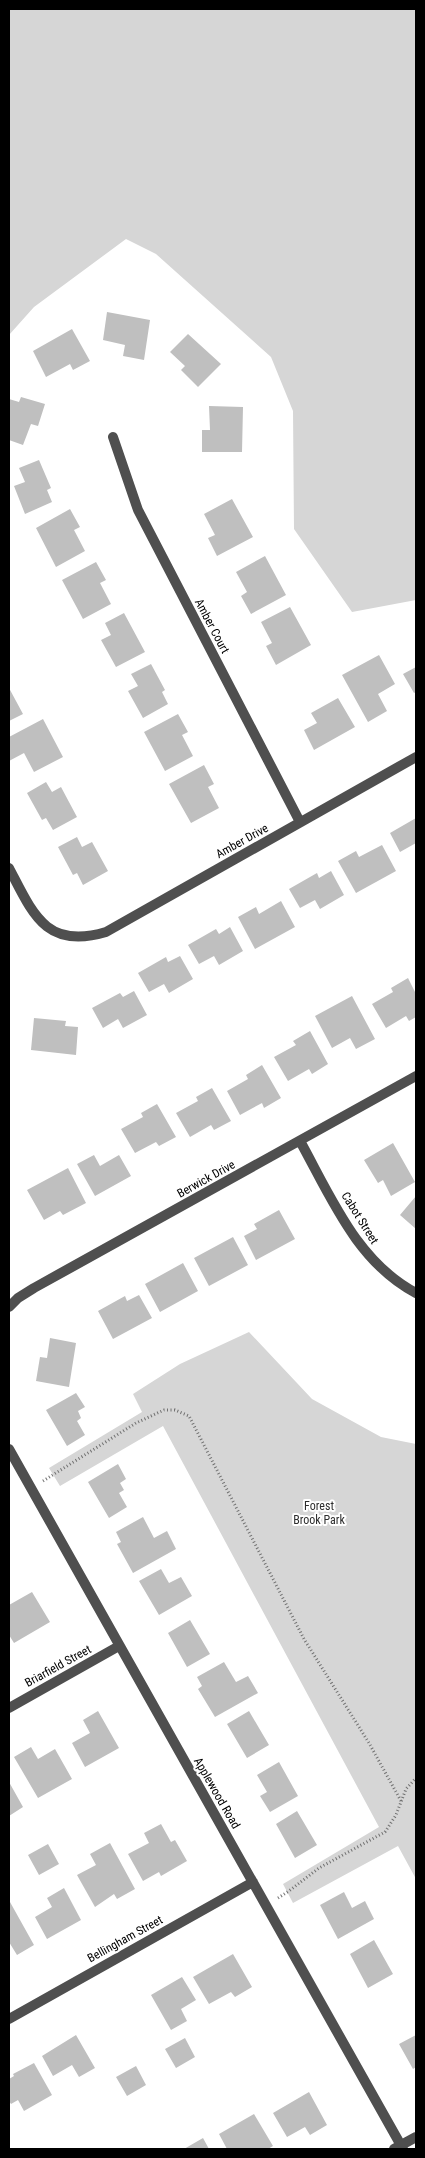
<svg xmlns="http://www.w3.org/2000/svg" width="425" height="2158" font-family="'Roboto Condensed',sans-serif">
  <rect width="100%" height="100%" fill="#fff"/>
  <path fill="#d6d6d6" d="M 9,9 L 416,9 L 416,600 L 352,612 L 294,529 L 293,411 L 271,357 L 156,254 L 126,239 L 34,307 L 9,335 Z
    M 249,1332 L 312,1399 L 381,1437 L 416,1444 L 416,1879 L 398,1846 L 293,1903 L 283,1884 L 379,1827 L 163,1426 L 60,1486 L 49,1468 L 142,1412 L 133,1394 L 180,1364 Z"/>
  <path fill="#bfbfbf" d="M 107,312 L 150,320 L 144,360 L 123,356 L 125,345 L 103,340 Z
    M 72,329 L 90,361 L 73,370 L 70,364 L 46,377 L 33,351 Z
    M 188,334 L 221,364 L 198,387 L 181,370 L 185,366 L 170,352 Z
    M 21,397 L 45,404 L 38,426 L 31,424 L 23,445 L 9,440 L 9,399 L 19,402 Z
    M 209,406 L 243,407 L 242,452 L 202,452 L 202,430 L 210,430 Z
    M 39,460 L 51,488 L 47,490 L 52,502 L 25,514 L 14,486 L 25,482 L 19,468 Z
    M 232,499 L 253,537 L 217,556 L 208,538 L 215,535 L 204,514 Z
    M 70,509 L 80,527 L 74,530 L 85,551 L 56,567 L 36,528 Z
    M 265,556 L 286,595 L 251,614 L 241,596 L 247,592 L 236,572 Z
    M 96,562 L 106,580 L 100,583 L 111,604 L 83,619 L 62,580 Z
    M 290,607 L 311,645 L 276,665 L 266,646 L 272,643 L 261,622 Z
    M 124,613 L 145,652 L 116,667 L 101,640 L 111,635 L 105,623 Z
    M 379,655 L 395,684 L 378,694 L 387,711 L 368,722 L 342,675 Z
    M 151,664 L 165,690 L 162,692 L 168,704 L 143,718 L 128,691 L 138,686 L 131,674 Z
    M 416,667 L 416,692 L 414,693 L 403,674 Z
    M 9,688 L 23,714 L 9,721 Z
    M 338,698 L 355,727 L 314,750 L 304,730 L 317,723 L 311,713 Z
    M 178,714 L 188,732 L 182,735 L 193,756 L 165,771 L 144,732 Z
    M 43,719 L 63,757 L 34,772 L 24,753 L 9,761 L 9,737 Z
    M 204,765 L 214,784 L 208,787 L 219,808 L 191,823 L 169,784 Z
    M 46,782 L 52,792 L 61,787 L 77,817 L 53,830 L 46,818 L 42,820 L 27,793 Z
    M 416,818 L 416,843 L 400,852 L 390,833 Z
    M 77,837 L 82,847 L 92,842 L 108,871 L 83,885 L 77,873 L 73,875 L 58,847 Z
    M 382,845 L 396,871 L 356,893 L 338,861 L 356,851 L 359,857 Z
    M 331,871 L 344,895 L 320,909 L 315,900 L 300,908 L 289,889 L 317,873 L 319,878 Z
    M 281,901 L 295,927 L 255,949 L 238,917 L 256,907 L 259,914 Z
    M 230,927 L 243,951 L 219,965 L 214,956 L 199,964 L 188,945 L 216,929 L 219,934 Z
    M 180,956 L 193,979 L 169,993 L 164,984 L 149,992 L 138,973 L 166,957 L 168,962 Z
    M 408,978 L 416,994 L 416,1017 L 409,1021 L 406,1016 L 386,1028 L 372,1004 L 393,992 L 391,988 Z
    M 134,991 L 147,1015 L 123,1028 L 118,1019 L 103,1028 L 92,1008 L 120,993 L 123,997 Z
    M 352,996 L 375,1039 L 356,1049 L 350,1038 L 332,1048 L 315,1016 Z
    M 34,1018 L 66,1021 L 65,1026 L 78,1027 L 76,1055 L 31,1050 Z
    M 310,1031 L 328,1064 L 312,1074 L 309,1069 L 288,1081 L 274,1057 L 296,1045 L 293,1041 Z
    M 262,1065 L 281,1098 L 264,1108 L 262,1103 L 240,1115 L 227,1091 L 248,1079 L 246,1075 Z
    M 212,1088 L 231,1121 L 214,1130 L 211,1125 L 190,1137 L 176,1113 L 198,1101 L 196,1097 Z
    M 157,1104 L 176,1137 L 159,1146 L 156,1142 L 135,1153 L 121,1129 L 143,1117 L 141,1113 Z
    M 393,1143 L 415,1182 L 391,1196 L 383,1180 L 378,1183 L 364,1160 Z
    M 94,1155 L 100,1166 L 119,1155 L 131,1176 L 95,1196 L 77,1164 Z
    M 68,1168 L 86,1203 L 63,1215 L 60,1211 L 44,1220 L 27,1190 Z
    M 416,1196 L 416,1229 L 400,1215 Z
    M 279,1210 L 295,1239 L 256,1260 L 244,1236 L 257,1229 L 254,1224 Z
    M 233,1237 L 248,1265 L 209,1286 L 194,1258 Z
    M 183,1263 L 198,1291 L 160,1312 L 145,1284 Z
    M 139,1295 L 152,1318 L 113,1339 L 98,1311 L 125,1296 L 127,1301 Z
    M 50,1338 L 76,1343 L 69,1387 L 36,1381 L 40,1357 L 47,1358 Z
    M 76,1393 L 85,1407 L 78,1411 L 81,1418 L 77,1421 L 85,1435 L 67,1446 L 46,1410 Z
    M 118,1464 L 126,1479 L 120,1483 L 124,1490 L 119,1493 L 127,1507 L 109,1518 L 88,1482 Z
    M 143,1517 L 154,1538 L 167,1531 L 176,1549 L 133,1573 L 117,1544 L 121,1542 L 116,1532 Z
    M 161,1569 L 169,1583 L 181,1577 L 192,1596 L 159,1615 L 139,1581 Z
    M 32,1592 L 50,1622 L 14,1643 L 9,1635 L 9,1605 Z
    M 190,1620 L 210,1654 L 187,1667 L 168,1633 Z
    M 224,1662 L 236,1682 L 248,1676 L 258,1693 L 215,1717 L 198,1689 L 202,1686 L 197,1677 Z
    M 98,1711 L 119,1748 L 85,1767 L 72,1743 L 90,1733 L 83,1720 Z
    M 249,1711 L 269,1745 L 247,1758 L 227,1724 Z
    M 31,1747 L 38,1759 L 55,1749 L 72,1779 L 38,1798 L 14,1757 Z
    M 279,1762 L 298,1796 L 270,1812 L 260,1796 L 267,1792 L 257,1775 Z
    M 9,1782 L 23,1807 L 9,1816 Z
    M 297,1811 L 317,1845 L 295,1858 L 276,1824 Z
    M 161,1824 L 171,1842 L 175,1840 L 187,1861 L 161,1876 L 159,1872 L 143,1881 L 128,1854 L 149,1843 L 144,1833 Z
    M 110,1843 L 135,1889 L 117,1899 L 114,1894 L 95,1907 L 77,1875 L 96,1865 L 90,1854 Z
    M 48,1844 L 59,1864 L 39,1875 L 28,1855 Z
    M 64,1888 L 81,1920 L 47,1939 L 35,1917 L 52,1907 L 47,1898 Z
    M 344,1892 L 352,1908 L 365,1901 L 374,1919 L 338,1939 L 320,1905 Z
    M 10,1902 L 34,1945 L 17,1955 L 9,1942 L 9,1903 Z
    M 374,1940 L 393,1974 L 368,1988 L 350,1954 Z
    M 233,1954 L 252,1987 L 235,1997 L 231,1992 L 209,2004 L 193,1977 Z
    M 182,1977 L 196,2000 L 181,2009 L 187,2021 L 171,2030 L 151,1995 Z
    M 76,2035 L 95,2068 L 79,2077 L 72,2065 L 53,2076 L 42,2056 Z
    M 416,2035 L 416,2067 L 413,2069 L 399,2044 Z
    M 185,2038 L 195,2057 L 176,2068 L 165,2049 Z
    M 34,2063 L 52,2095 L 24,2111 L 18,2100 L 11,2104 L 9,2101 L 9,2079 L 14,2076 L 13,2074 Z
    M 136,2066 L 146,2085 L 127,2096 L 116,2077 Z
    M 309,2092 L 327,2125 L 310,2135 L 305,2127 L 287,2137 L 273,2113 Z
    M 254,2114 L 273,2146 L 268,2149 L 227,2149 L 219,2134 Z
    M 203,2138 L 209,2149 L 184,2149 Z"/>
  <g fill="none" stroke-linecap="round" stroke-linejoin="round">
    <path stroke="#717171" stroke-width="3" stroke-dasharray="1 2.5" stroke-linecap="butt" d="M 43,1481 L 136,1423 L 164,1410 L 175,1410 L 189,1416 L 304,1639 L 369,1743 L 401,1801
      M 278,1898 L 289,1891 L 319,1868 L 385,1832 L 396,1815 L 406,1789 L 416,1778"/>
    <path stroke="#4f4f4f" stroke-width="10" d="M 113,437 L 138,510 L 300,822
      M 9,868 C 33,914 46,950 106,932 L 416,757
      M 300,1141 C 331,1197 357,1262 416,1293
      M 9,1307 L 18,1298 L 34,1288 L 416,1076
      M 9,1449 L 403,2149
      M 9,1708 L 119,1646
      M 9,2019 L 253,1882
      M 394,2149 L 416,2137"/>
  </g>
  <g text-anchor="middle" stroke-width="4" stroke-linejoin="round" paint-order="stroke">
    <g font-size="12" fill="#000" stroke="#fff">
      <text transform="translate(212 626) rotate(62)" y="4">Amber Court</text>
      <text transform="translate(242 841) rotate(-29)" y="4">Amber Drive</text>
      <text transform="translate(206 1179) rotate(-29)" y="4">Berwick Drive</text>
      <text transform="translate(360 1218) rotate(58)" y="4">Cabot Street</text>
      <text transform="translate(58 1666) rotate(-29)" y="4">Briarfield Street</text>
      <text transform="translate(217 1793) rotate(60)" y="4">Applewood Road</text>
      <text transform="translate(125 1939) rotate(-29)" y="4">Bellingham Street</text>
    </g>
    <g font-size="12" fill="#2d2d2d" stroke="#fff">
      <text x="319" y="1510">Forest<tspan x="319" dy="14">Brook Park</tspan></text>
    </g>
  </g>
  <rect width="425" height="2158" fill="none" stroke="#000000" stroke-width="20"/>
</svg>
